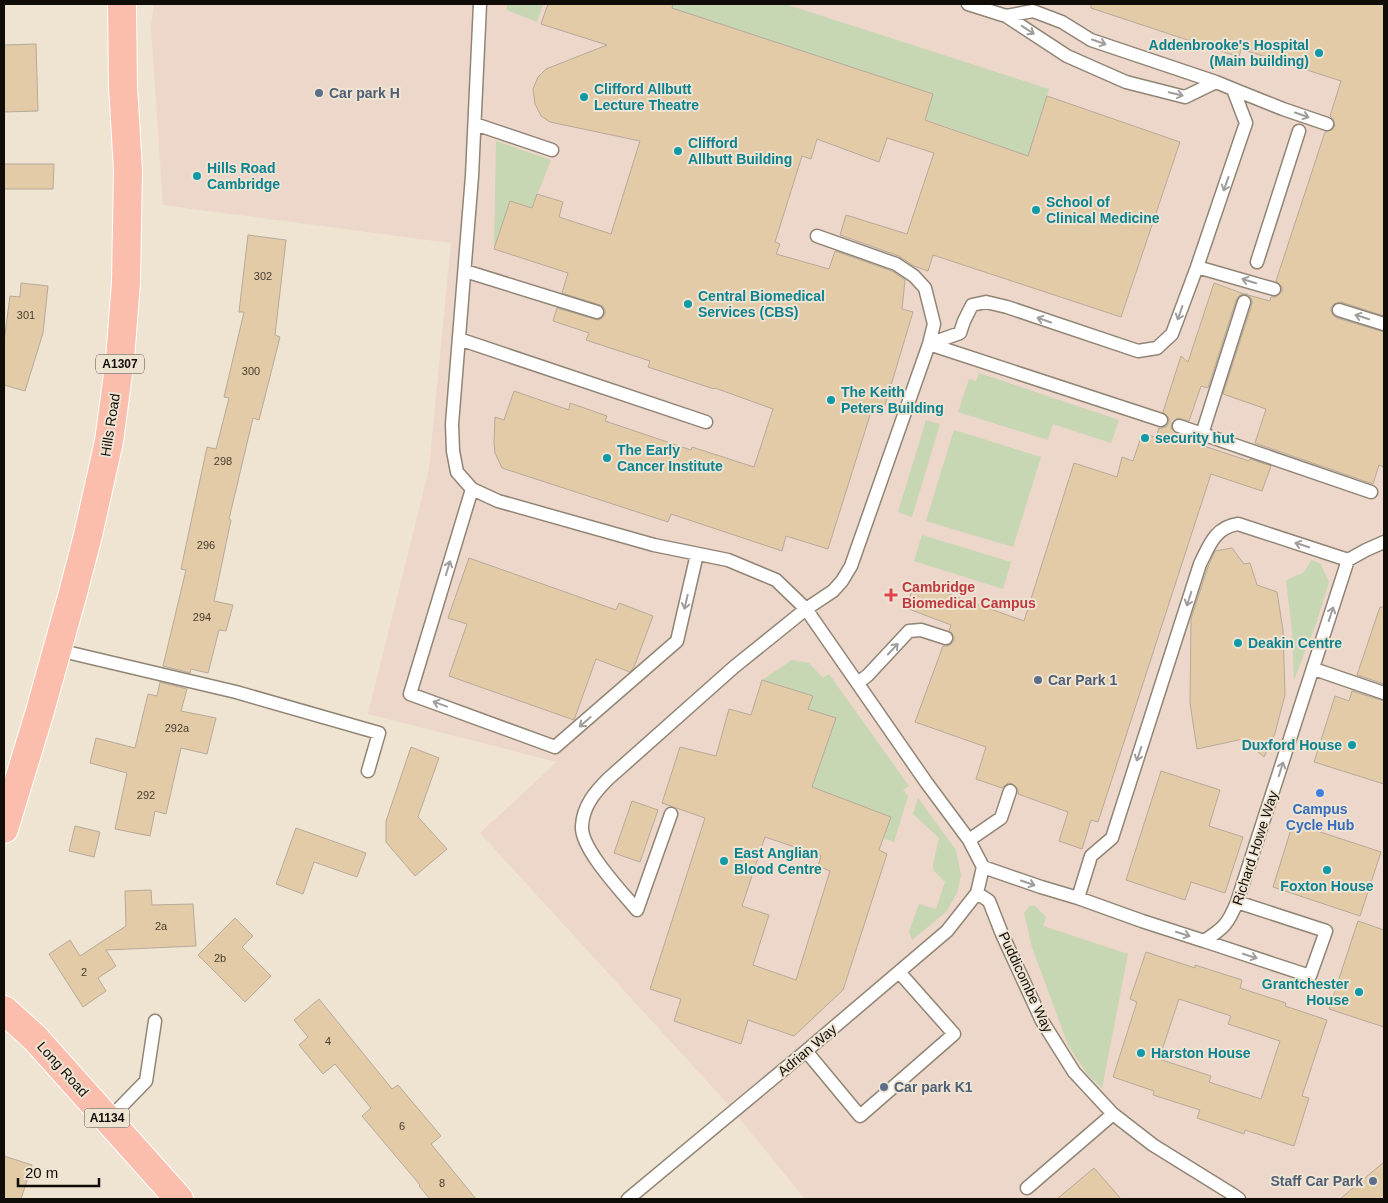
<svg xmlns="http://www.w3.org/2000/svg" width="1388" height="1203" font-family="Helvetica,sans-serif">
  <rect width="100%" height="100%" fill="#efe3d2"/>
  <path fill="#edd6ca" d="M 154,4 L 1384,4 L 1384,1199 L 805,1199 L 726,1102 L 480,833 L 557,762 L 368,714 L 429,469 L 451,243 L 163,205 L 151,26 Z"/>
  <path fill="#c7d6b3" d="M 507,4 L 543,4 L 537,22 L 507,10 Z
    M 673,4 L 785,4 L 1049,89 L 1033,140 L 1051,164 L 925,119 L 933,94 L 672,8 Z
    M 496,141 L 551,160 L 532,208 L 510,201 L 494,249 Z
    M 979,373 L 1119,420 L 1111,443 L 1053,424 L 1048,440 L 958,412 L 969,379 L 976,381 Z
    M 926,420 L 940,424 L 912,517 L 898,512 Z
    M 954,430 L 1041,457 L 1013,547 L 926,521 Z
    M 922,535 L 1011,562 L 1003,589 L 914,561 Z
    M 1311,560 L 1320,563 L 1329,582 L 1316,624 L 1294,680 L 1292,631 L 1286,581 C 1301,571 1302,579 1311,560 Z
    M 792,660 L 809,663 L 823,678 L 829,674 L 909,786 L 903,790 L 908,796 L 894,842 L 883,838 L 890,817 L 812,787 L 836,718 L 808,709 L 813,696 L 762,680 Z
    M 918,798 L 956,850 L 961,875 L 957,893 L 946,912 L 912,940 L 909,931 L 919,904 L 936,909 L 945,882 L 934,871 L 933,865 L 939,838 L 913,814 Z
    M 1030,906 L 1035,906 L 1046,917 L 1043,926 L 1128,954 L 1102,1088 L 1087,1074 L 1068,1045 L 1032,947 L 1024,913 Z"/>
  <path fill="#e3cba7" stroke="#b6aa9a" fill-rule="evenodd" d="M 548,4 L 673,4 L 672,8 L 933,94 L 925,120 L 1028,156 L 1047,96 L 1180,142 L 1121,317 L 933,255 L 928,271 L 914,266 L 899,256 L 840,235 L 846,215 L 907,234 L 934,153 L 887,138 L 879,162 L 817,139 L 811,159 L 802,156 L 775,242 L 780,244 L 776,254 L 829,269 L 835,251 L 892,271 L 905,280 L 902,309 L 913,312 L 882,415 L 871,412 L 828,549 L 786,536 L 782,551 L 671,514 L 668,522 L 502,468 L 495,453 L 494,443 L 495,417 L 504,420 L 514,391 L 569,410 L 570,403 L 607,416 L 605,421 L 691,450 L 692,447 L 754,467 L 773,409 L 715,388 L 714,389 L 648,367 L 650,361 L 586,340 L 589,333 L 553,321 L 557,308 L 598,320 L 602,318 L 605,314 L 605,310 L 603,306 L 562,293 L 568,273 L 494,249 L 510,201 L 532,208 L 537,194 L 563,202 L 559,217 L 611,234 L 640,141 L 550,122 L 541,116 L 535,104 L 533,89 L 538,77 L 546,69 L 607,45 L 541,24 Z
    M 1091,4 L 1384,4 L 1384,316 L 1341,302 L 1334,304 L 1331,307 L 1331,311 L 1333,315 L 1337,318 L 1384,332 L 1384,467 L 1379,465 L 1373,484 L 1255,443 L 1266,409 L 1223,394 L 1252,304 L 1252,300 L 1247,294 L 1243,294 L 1239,296 L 1236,300 L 1208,388 L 1201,386 L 1189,421 L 1177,418 L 1172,423 L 1171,428 L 1176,433 L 1184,436 L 1183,439 L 1249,461 L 1250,459 L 1271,466 L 1262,491 L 1211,474 L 1098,822 L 1091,820 L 1082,849 L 1059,841 L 1068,812 L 1018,794 L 1018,789 L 1013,784 L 1008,783 L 1002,788 L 976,779 L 986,747 L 915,722 L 943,646 L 947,646 L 951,644 L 954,641 L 954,637 L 952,633 L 949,631 L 951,625 L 906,608 L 915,582 L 1024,621 L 1074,463 L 1117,477 L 1122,457 L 1133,461 L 1142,434 L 1156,437 L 1159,428 L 1163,428 L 1167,426 L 1169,422 L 1169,418 L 1163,412 L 1181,356 L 1188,362 L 1214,283 L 1244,294 L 1270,301 L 1271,297 L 1276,297 L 1282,292 L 1282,287 L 1276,281 L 1325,132 L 1332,130 L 1335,126 L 1333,119 L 1330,116 L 1341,81 L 1241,49 L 1239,57 L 1091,8 Z
    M 36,44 L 38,111 L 4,112 L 4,45 Z
    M 4,164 L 54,164 L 53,189 L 4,189 Z
    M 248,235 L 286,240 L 275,335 L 280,337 L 259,420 L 253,418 L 229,519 L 231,520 L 214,601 L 233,605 L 226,631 L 219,630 L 208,673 L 191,669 L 190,673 L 163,666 L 186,570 L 181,569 L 207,447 L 216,449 L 229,398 L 224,397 L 244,312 L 239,312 Z
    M 21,283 L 48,286 L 43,333 L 25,391 L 4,385 L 4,342 L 10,296 L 20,297 Z
    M 1232,548 L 1244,564 L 1250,563 L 1257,585 L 1277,592 L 1283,630 L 1285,695 L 1275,733 L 1264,757 L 1243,739 L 1197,749 L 1190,703 L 1191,619 L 1208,567 L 1215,551 Z
    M 469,558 L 616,610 L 619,603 L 653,616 L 634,667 L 630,672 L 596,659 L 574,720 L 449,676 L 467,624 L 448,618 Z
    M 1380,607 L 1384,607 L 1384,684 L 1357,675 Z
    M 762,680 L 813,696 L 808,709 L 836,718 L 812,787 L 891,817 L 879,850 L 887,854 L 843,990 L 794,1036 L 748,1020 L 741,1044 L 674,1021 L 681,999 L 650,989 L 705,818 L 662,803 L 680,747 L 716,756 L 729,709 L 751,715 ZM 765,837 L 821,856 L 818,866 L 830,871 L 796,980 L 753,965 L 769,915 L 742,906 Z
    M 160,682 L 187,689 L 181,711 L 216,718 L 207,754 L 181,748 L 166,814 L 155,811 L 150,836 L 115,829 L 127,773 L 90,763 L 96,738 L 135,748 L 148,694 L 157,696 Z
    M 1352,691 L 1384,701 L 1384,784 L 1314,762 L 1335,696 L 1349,701 Z
    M 411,747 L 439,758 L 418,817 L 447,849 L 415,876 L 386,842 L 386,821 Z
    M 1161,771 L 1220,790 L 1209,826 L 1243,837 L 1225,893 L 1191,882 L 1185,900 L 1126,880 Z
    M 632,801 L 658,810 L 640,862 L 614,853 Z
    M 1293,823 L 1381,852 L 1360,916 L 1273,887 Z
    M 75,826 L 100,832 L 94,857 L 69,851 Z
    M 296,828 L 366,853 L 357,877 L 314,862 L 303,894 L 276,884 Z
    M 151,890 L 152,905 L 193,904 L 196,946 L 106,950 L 116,966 L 98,978 L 106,991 L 83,1007 L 49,954 L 70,940 L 80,956 L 126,926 L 125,891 Z
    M 235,918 L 253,936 L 242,947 L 271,976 L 245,1002 L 198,955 Z
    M 1358,921 L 1384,930 L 1384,1027 L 1329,1009 Z
    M 1146,952 L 1195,968 L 1195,965 L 1242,980 L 1240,988 L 1286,1003 L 1285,1006 L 1327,1020 L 1302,1096 L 1309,1098 L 1294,1146 L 1245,1130 L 1244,1134 L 1197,1118 L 1200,1110 L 1153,1095 L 1154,1091 L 1113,1077 L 1137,1002 L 1130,999 ZM 1179,999 L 1231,1016 L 1228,1024 L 1280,1041 L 1261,1099 L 1209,1082 L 1211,1076 L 1159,1059 Z
    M 319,999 L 392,1089 L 398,1085 L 441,1136 L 431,1144 L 476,1199 L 430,1199 L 419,1186 L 420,1185 L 362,1116 L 371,1108 L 335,1064 L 323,1074 L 299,1045 L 308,1037 L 294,1020 Z
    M 4,1156 L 32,1165 L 21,1199 L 4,1199 Z
    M 1384,1162 L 1384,1199 L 1340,1199 Z
    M 1094,1168 L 1121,1199 L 1057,1199 Z"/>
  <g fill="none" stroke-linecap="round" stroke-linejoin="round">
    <defs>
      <path id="lane" d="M 480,4 L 472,176 L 452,424 L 453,451 L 457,472 L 472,489 L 498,501 L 654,545 L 728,560 L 776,580 L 806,609 L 926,782 L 969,840 L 983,867
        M 1006,16 L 1033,11 L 1062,22 L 1091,40 L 1216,82
        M 1233,89 L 1283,109 L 1327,124
        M 475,124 L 552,150
        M 1257,262 L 1299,131
        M 1197,267 L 1274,289
        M 465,271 L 597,312
        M 1339,310 L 1384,324
        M 459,339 L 706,422
        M 929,344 L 960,333 L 964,321 L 972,305 L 986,302 L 1007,307 L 1138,351 L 1157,348 L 1172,334 L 1197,267 L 1246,123 L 1233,89 L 1216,82 L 1185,97 L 1126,82 L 1067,56 L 1006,16 L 968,4
        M 929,344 L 1161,420
        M 1179,426 L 1371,492
        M 1202,434 L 1244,302
        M 472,489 L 410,694 L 555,747 L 677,641 L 697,554
        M 58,650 L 236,692 L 379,733 L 368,771
        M 1314,669 L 1384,693
        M 858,683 L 868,675 L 909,631 L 921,630 L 946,638
        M 671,814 L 637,910 C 623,893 580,848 582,826 C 583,806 595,792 608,779 L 734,667 L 806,609 L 833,591 L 842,581 L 851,566 L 929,344 L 934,324 L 925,288 L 914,276 L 896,264 L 817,236
        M 969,840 L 1001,818 L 1010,791
        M 983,867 L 1041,887 L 1078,898 L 1142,921 L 1204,941 C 1224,928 1228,924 1237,902 L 1348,560 L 1366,550 L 1384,542
        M 983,867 L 977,893 L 989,901 L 1002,934 L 1042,1021 L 1074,1072 L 1113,1114 L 1153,1145 L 1232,1194 L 1239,1199
        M 1078,898 L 1091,856 L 1112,838 L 1200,564 C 1209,546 1215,527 1238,524 L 1348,560
        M 1204,941 L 1310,976 L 1326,931 L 1237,902
        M 806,1051 L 860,1116 L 954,1034 L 899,972
        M 108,1120 L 146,1081 L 155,1021
        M 1027,1188 L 1113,1114
        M 628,1199 L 806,1051 L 947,931 L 977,893"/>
      <path id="primary" d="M 4,829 L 40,711 L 73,593 L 88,535 L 109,441 L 120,359 L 126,282 L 128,170 L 123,86 L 122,4
        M 4,1010 L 35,1038 L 179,1199"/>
    </defs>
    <use href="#lane" stroke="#908575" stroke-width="15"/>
    <use href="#primary" stroke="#fff" stroke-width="30"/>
    <use href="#lane" stroke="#fff" stroke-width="12"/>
    <use href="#primary" stroke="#fbbeac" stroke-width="28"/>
  </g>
  <defs><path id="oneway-shaft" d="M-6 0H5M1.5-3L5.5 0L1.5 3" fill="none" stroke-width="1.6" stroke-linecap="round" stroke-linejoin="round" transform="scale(1.25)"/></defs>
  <g stroke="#9f9e9c">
    <use href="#oneway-shaft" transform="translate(1028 30) rotate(33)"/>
    <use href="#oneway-shaft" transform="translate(1099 42) rotate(19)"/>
    <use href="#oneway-shaft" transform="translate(1176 94) rotate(14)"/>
    <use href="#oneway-shaft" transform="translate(1302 115) rotate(19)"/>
    <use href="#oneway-shaft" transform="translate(1226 184) rotate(109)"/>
    <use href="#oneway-shaft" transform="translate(1249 281) rotate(-163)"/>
    <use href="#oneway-shaft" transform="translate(1180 313) rotate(109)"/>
    <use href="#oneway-shaft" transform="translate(1362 317) rotate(-162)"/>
    <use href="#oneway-shaft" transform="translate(1044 320) rotate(-161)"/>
    <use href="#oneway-shaft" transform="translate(1302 545) rotate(-162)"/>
    <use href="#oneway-shaft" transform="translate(448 568) rotate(-73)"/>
    <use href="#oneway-shaft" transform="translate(1189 599) rotate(108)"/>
    <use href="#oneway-shaft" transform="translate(686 602) rotate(103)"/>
    <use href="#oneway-shaft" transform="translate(1331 614) rotate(-72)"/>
    <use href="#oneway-shaft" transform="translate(893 649) rotate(-47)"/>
    <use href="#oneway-shaft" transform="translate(440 704) rotate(-160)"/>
    <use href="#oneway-shaft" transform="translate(585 722) rotate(139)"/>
    <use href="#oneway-shaft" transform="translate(1139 754) rotate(108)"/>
    <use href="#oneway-shaft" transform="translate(1281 769) rotate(-72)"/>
    <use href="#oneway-shaft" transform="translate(1028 883) rotate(19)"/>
    <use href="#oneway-shaft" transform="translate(1183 934) rotate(18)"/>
    <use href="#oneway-shaft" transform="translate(1250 956) rotate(18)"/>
  </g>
  <g fill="#0f9aa8" stroke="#efe3d2" stroke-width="2">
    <circle cx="1319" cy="53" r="5"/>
    <circle cx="584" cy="97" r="5"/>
    <circle cx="678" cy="151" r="5"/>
    <circle cx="197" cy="176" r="5"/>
    <circle cx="1036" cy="210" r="5"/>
    <circle cx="688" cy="304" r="5"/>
    <circle cx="831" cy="400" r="5"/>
    <circle cx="1145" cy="438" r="5"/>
    <circle cx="607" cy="458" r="5"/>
    <circle cx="1238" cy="643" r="5"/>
    <circle cx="1352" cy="745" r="5"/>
    <circle cx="724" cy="861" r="5"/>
    <circle cx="1327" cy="870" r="5"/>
    <circle cx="1359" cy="992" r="5"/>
    <circle cx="1141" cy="1053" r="5"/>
  </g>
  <g fill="#5c6f8a" stroke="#efe3d2" stroke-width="2">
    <circle cx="319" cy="93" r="5"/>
    <circle cx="1038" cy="680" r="5"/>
    <circle cx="884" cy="1087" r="5"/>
    <circle cx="1373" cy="1181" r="5"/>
  </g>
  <path fill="#e0444e" stroke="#efe3d2" stroke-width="2" d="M888.5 587.5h5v5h5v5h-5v5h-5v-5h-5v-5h5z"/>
  <circle fill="#3f7fe0" stroke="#efe3d2" stroke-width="2" cx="1320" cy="793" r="5"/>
  <g text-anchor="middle" stroke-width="4" stroke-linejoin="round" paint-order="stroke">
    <g font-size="11" fill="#453c2f">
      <text x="263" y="280">302</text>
      <text x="26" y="319">301</text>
      <text x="251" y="375">300</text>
      <text x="223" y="465">298</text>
      <text x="206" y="549">296</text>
      <text x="202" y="621">294</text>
      <text x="177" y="732">292a</text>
      <text x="146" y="799">292</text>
      <text x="161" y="930">2a</text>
      <text x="220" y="962">2b</text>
      <text x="84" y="976">2</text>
      <text x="328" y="1045">4</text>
      <text x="402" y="1130">6</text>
      <text x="442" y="1187">8</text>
    </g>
    <g fill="#efe3d2" stroke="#534c44" stroke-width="1">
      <rect x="96" y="354.5" width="48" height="19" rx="4"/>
      <rect x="84.5" y="1108.5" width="45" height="19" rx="4"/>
    </g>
    <g font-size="12" font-weight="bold" fill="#100c07">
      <text x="120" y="368">A1307</text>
      <text x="107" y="1122">A1134</text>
    </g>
    <g font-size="14" font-weight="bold" fill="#0d838f" stroke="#efe3d2" text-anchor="start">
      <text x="1309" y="50" text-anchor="end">Addenbrooke's Hospital<tspan x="1309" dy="16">(Main building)</tspan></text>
      <text x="594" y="94">Clifford Allbutt<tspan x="594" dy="16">Lecture Theatre</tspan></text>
      <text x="688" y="148">Clifford<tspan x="688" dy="16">Allbutt Building</tspan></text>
      <text x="207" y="173">Hills Road<tspan x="207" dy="16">Cambridge</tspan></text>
      <text x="1046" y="207">School of<tspan x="1046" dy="16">Clinical Medicine</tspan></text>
      <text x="698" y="301">Central Biomedical<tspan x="698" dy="16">Services (CBS)</tspan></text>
      <text x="841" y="397">The Keith<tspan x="841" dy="16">Peters Building</tspan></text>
      <text x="1155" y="443">security hut</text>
      <text x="617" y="455">The Early<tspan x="617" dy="16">Cancer Institute</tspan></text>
      <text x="1248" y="648">Deakin Centre</text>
      <text x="1342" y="750" text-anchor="end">Duxford House</text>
      <text x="734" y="858">East Anglian<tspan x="734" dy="16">Blood Centre</tspan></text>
      <text x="1327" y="891" text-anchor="middle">Foxton House</text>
      <text x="1349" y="989" text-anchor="end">Grantchester<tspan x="1349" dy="16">House</tspan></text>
      <text x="1151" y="1058">Harston House</text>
    </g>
    <g font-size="14" font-weight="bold" fill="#4e5e75" stroke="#efe3d2" text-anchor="start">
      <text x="329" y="98">Car park H</text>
      <text x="1048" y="685">Car Park 1</text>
      <text x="894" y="1092">Car park K1</text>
      <text x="1363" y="1186" text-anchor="end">Staff Car Park</text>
    </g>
    <g font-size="14" fill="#100c07" stroke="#efe3d2">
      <text transform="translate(110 425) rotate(-81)" y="5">Hills Road</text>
      <text transform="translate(1255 848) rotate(-72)" y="5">Richard Howe Way</text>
      <text transform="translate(1026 982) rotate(65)" y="5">Puddicombe Way</text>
      <text transform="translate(807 1050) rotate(-40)" y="5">Adrian Way</text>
      <text transform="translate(63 1069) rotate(48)" y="5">Long Road</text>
    </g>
    <g font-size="14" font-weight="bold" fill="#be3a42" stroke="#efe3d2" text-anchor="start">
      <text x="902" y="592">Cambridge<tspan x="902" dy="16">Biomedical Campus</tspan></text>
    </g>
    <g font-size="14" font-weight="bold" fill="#366cbe" stroke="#efe3d2">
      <text x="1320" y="814">Campus<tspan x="1320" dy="16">Cycle Hub</tspan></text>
    </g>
  </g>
  <rect width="1388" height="1203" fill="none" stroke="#100c07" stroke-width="10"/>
  <path d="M18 1178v8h81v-8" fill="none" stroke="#100c07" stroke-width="2.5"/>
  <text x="25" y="1178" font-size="15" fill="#100c07" stroke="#efe3d2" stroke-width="4" paint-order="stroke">20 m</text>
</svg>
